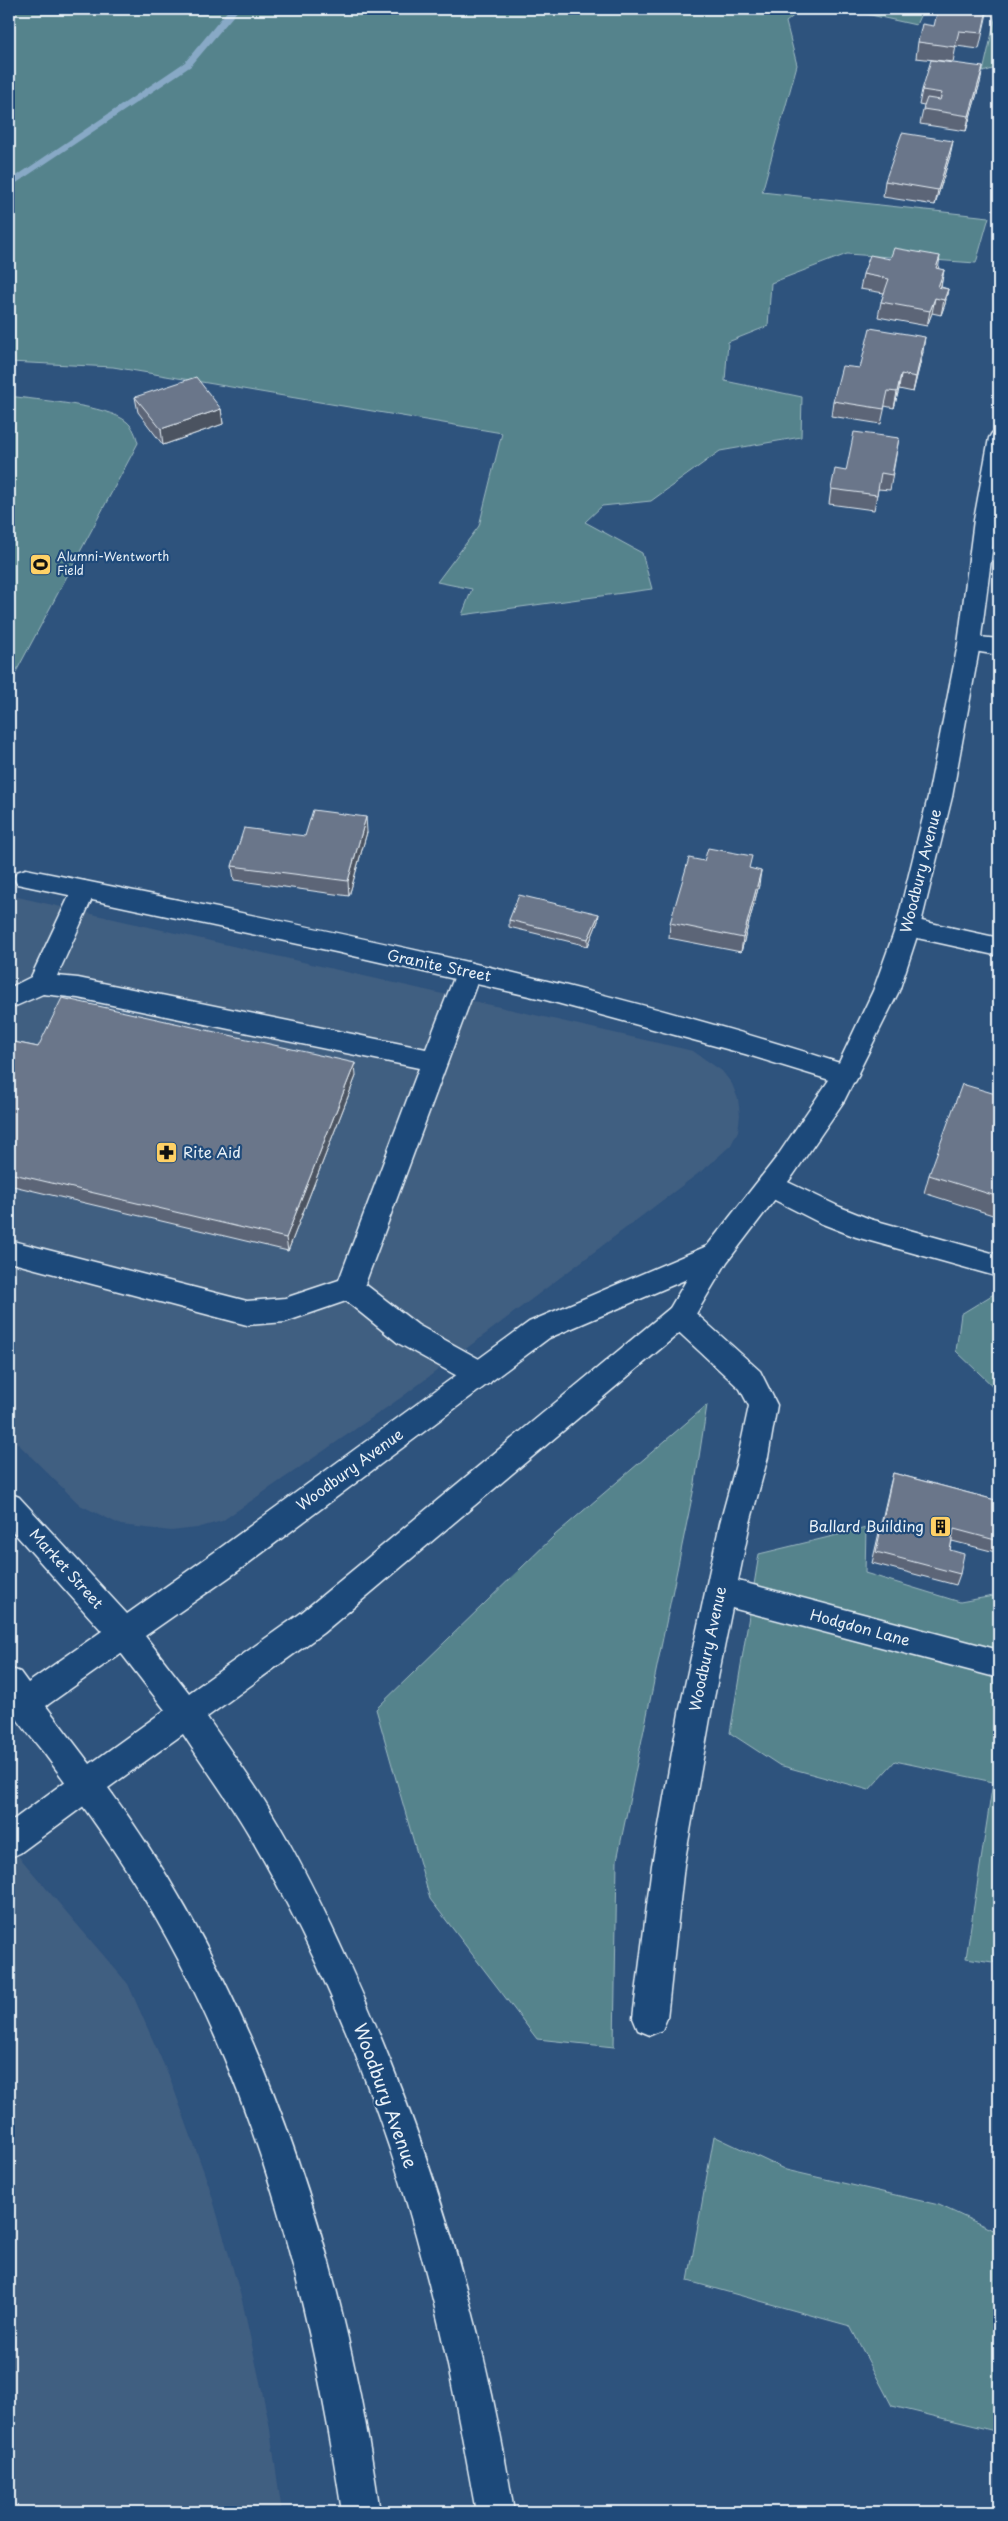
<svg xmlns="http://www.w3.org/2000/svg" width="1008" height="2521" font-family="'Playpen Sans',sans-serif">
  <rect width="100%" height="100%" fill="#2e537d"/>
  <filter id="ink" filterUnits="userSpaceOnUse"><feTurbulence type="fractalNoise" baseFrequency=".02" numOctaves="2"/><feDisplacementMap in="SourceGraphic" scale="10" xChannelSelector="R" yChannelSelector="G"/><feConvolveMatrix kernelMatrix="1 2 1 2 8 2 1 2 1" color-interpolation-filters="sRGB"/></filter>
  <g filter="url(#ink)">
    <path fill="#405e81" d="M 9,895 L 693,1051 L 722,1071 L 732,1084 L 738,1099 L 740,1115 L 738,1131 L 731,1145 L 708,1166 L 402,1397 L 222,1521 L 197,1528 L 171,1531 L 121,1525 L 80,1505 L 9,1435 Z
      M 9,1845 L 128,1984 L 171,2081 L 209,2186 L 242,2300 L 269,2423 L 282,2512 L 9,2512 Z"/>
    <path fill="#55838c" stroke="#9ebac2" d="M 9,9 L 802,9 L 786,22 L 797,65 L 762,192 L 989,217 L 976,263 L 847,254 L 771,283 L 768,326 L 728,342 L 725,381 L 802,397 L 801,437 L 720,451 L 651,501 L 602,506 L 585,522 L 642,553 L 652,589 L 462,615 L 472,589 L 437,582 L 479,526 L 502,433 L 113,367 L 9,362 Z
      M 844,9 L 923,9 L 916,25 Z
      M 983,9 L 999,9 L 999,67 L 983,72 L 997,11 Z
      M 9,396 C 36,400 108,405 127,422 C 133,427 136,435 138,443 L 9,685 Z
      M 997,1292 L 999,1293 L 999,1392 L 956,1351 L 961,1314 Z
      M 707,1405 L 695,1483 L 617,1860 L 614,2047 L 537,2039 L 430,1899 L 376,1709 L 555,1535 Z
      M 866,1528 L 865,1573 L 960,1602 L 999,1595 L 999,1963 L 966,1958 L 993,1782 L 895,1761 L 869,1790 L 779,1765 L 730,1733 L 759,1554 Z
      M 714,2136 L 786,2170 L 939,2205 L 999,2233 L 999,2432 L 892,2406 L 850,2326 L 688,2281 Z"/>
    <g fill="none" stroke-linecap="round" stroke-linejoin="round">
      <path fill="#88a9c6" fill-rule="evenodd" d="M 229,9 L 239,9 L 191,66 L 9,188 L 9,181 L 185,62 Z"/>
      <defs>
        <path id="lane" d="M 84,881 L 93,884 L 96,890 L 57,976 L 78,978 L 426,1049 L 459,965 L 468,962 L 477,965 L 481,972 L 365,1284 L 418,1325 L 490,1365 L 494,1374 L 490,1383 L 480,1386 L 470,1383 L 398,1343 L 346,1301 L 285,1322 L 247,1325 L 9,1262 L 9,1240 L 247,1301 L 285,1298 L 339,1280 L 419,1068 L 78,998 L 43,994 L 9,1009 L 9,988 L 31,977 L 72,890 L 75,884 Z
          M 771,1174 L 840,1207 L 870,1219 L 999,1255 L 999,1277 L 856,1237 L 820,1223 L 761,1193 L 758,1185 L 761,1177 Z
          M 85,1771 L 96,1775 L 101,1786 L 96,1797 L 20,1853 L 9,1858 L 9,1823 L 74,1775 Z"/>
        <path id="street" d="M 969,636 L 999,639 L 999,655 L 961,649 L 958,644 L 961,639 Z
          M 26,869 C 304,926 585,979 855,1068 L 859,1075 L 855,1082 L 846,1085 L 745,1054 L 542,999 L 336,952 L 17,884 L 14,878 L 17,872 Z
          M 908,918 L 999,938 L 999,956 L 899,934 L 896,927 L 899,920 Z
          M 680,1304 L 690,1308 L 760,1371 L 777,1405 L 768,1457 L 750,1523 L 738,1581 L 999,1650 L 999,1678 L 732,1608 L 711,1713 L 684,1865 L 667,2018 L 662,2030 L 650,2035 L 638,2030 L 633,2018 L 652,1865 L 679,1713 L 720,1523 L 738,1457 L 749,1406 L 740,1389 L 670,1324 L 666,1316 L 670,1308 Z"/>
        <path id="secondary" d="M 999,431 L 999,499 L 980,644 L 952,797 L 920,927 L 899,991 L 844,1101 L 794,1174 L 727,1262 L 690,1324 L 323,1633 L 207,1717 C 228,1748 251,1778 270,1810 C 300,1859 325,1911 349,1964 C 428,2137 484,2323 514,2512 L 476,2512 C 461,2429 446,2346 424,2265 C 386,2117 325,1964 248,1833 C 228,1799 204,1767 183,1734 L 108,1788 C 263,1999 343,2255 380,2512 L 342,2512 C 309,2292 253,2072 134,1882 C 106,1837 75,1795 44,1753 C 37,1744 11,1714 9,1705 C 7,1693 9,1679 9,1668 L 20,1672 L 28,1683 L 102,1631 L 9,1527 L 9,1493 L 19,1497 L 127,1614 L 216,1551 L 529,1322 L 707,1246 L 776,1158 L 835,1071 L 873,991 L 896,927 L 928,797 L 958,644 L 974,520 L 989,438 L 992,433 ZM 687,1279 L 670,1308 L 301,1613 L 189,1693 L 145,1636 L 238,1571 L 549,1338 ZM 121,1653 L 165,1710 L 90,1764 L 46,1706 Z"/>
      </defs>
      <use href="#lane" stroke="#e8f1f8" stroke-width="3"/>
      <use href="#street" stroke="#e8f1f8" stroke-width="3"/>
      <use href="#secondary" stroke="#e8f1f8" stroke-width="3"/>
      <use href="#lane" fill="#1f4a7a" fill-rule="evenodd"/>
      <use href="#street" fill="#1f4a7a" fill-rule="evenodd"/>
      <use href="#secondary" fill="#1f4a7a" fill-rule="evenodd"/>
    </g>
    <path fill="#5c6577" stroke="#e8f1f8" d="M 988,9 L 979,49 L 956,46 L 953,62 L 916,58 L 918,42 L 934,26 Z
      M 983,67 L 980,83 L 966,131 L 920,124 L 924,106 L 919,105 L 922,90 Z
      M 950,156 L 935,205 L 883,197 L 885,181 Z
      M 938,269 L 944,270 L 941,287 L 948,289 L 945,304 L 941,315 L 932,313 L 927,326 L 878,317 L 881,302 L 884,293 L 860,289 L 863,274 Z
      M 923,352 L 913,392 L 899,389 L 894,408 L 885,406 L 881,424 L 831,416 L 833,401 L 860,368 Z
      M 135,397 L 221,409 L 223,424 L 163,445 L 138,412 Z
      M 899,438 L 890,490 L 878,489 L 874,510 L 829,504 L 831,489 L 846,471 Z
      M 367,832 L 349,896 L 234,880 L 232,866 L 305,836 Z
      M 750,869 L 759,885 L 741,952 L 669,938 L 670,923 Z
      M 509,920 L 598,921 L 588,946 L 509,927 Z
      M 9,1041 L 38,1047 L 356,1076 L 288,1251 L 9,1185 Z
      M 999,1095 L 999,1217 L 924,1193 L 929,1175 Z
      M 893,1473 L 999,1501 L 999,1553 L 952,1541 L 950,1550 L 960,1574 L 956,1585 L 872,1563 L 890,1485 Z"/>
    <path fill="#4b5361" stroke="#e8f1f8" d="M 983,67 L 980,83 L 966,131 L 969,116 Z
      M 953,141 L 950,156 L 935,205 L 938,190 Z
      M 940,256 L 938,272 L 936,268 Z
      M 944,270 L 941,285 L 937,298 L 938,287 Z
      M 948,289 L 945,304 L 941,315 L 944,300 Z
      M 935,298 L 932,313 L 927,326 L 930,311 Z
      M 925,337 L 923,352 L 913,392 L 916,377 Z
      M 901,374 L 899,389 L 894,408 L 897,392 Z
      M 221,409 L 223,424 L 163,445 L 161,429 Z
      M 366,817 L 367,832 L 349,896 L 348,881 Z
      M 761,871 L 759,885 L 741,952 L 743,938 Z
      M 599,914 L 598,921 L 588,946 L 588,939 Z
      M 355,1063 L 356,1076 L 288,1251 L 286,1238 Z"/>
    <path fill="#6b768a" stroke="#e8f1f8" d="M 938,9 L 987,9 L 982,33 L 959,31 L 955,47 L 918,42 L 922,24 L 934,26 Z
      M 931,60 L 983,67 L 969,116 L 923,109 L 927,98 L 940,100 L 942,93 L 922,90 Z
      M 902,133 L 953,141 L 938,190 L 885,181 Z
      M 894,248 L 940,256 L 936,268 L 944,270 L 938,287 L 948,289 L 944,300 L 935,298 L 930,311 L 881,302 L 889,279 L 863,274 L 870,255 L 890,259 Z
      M 870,328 L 925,337 L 916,377 L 901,374 L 897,392 L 888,391 L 884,409 L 833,401 L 842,366 L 860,368 Z
      M 196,377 L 221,409 L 161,429 L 135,397 Z
      M 854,432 L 899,438 L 892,475 L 881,473 L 877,495 L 831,489 L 835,469 L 846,471 Z
      M 313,810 L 366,817 L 348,881 L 232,866 L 244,828 L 305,836 Z
      M 708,848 L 752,856 L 749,868 L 761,871 L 743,938 L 670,923 L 689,858 L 704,861 Z
      M 519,895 L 599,914 L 588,939 L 509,920 Z
      M 62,998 L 355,1063 L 286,1238 L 9,1173 L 9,1098 L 14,1088 L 9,1087 L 9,1041 L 38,1047 Z
      M 962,1084 L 999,1095 L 999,1197 L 929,1175 Z
      M 893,1473 L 999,1501 L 999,1541 L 954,1529 L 950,1550 L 964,1554 L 960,1574 L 876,1552 Z"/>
  </g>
  <defs>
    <symbol id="stadium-square" viewBox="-11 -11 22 22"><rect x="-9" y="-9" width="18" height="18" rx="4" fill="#ffd166" stroke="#1f4a7a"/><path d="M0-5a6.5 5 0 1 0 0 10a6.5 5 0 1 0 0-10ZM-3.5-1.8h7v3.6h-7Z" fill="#111"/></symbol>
    <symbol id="pharmacy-square" viewBox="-11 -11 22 22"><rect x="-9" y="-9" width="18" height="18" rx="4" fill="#ffd166" stroke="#1f4a7a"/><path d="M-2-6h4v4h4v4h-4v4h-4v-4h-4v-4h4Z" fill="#111"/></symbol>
    <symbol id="building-square" viewBox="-11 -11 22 22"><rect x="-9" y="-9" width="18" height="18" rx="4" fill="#ffd166" stroke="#1f4a7a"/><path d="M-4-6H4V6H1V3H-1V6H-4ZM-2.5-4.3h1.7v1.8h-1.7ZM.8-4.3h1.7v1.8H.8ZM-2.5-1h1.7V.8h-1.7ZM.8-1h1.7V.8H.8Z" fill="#111"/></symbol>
  </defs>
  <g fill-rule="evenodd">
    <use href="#stadium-square" x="28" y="552" width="25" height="25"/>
    <use href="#pharmacy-square" x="154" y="1140" width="25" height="25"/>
    <use href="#building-square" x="928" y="1514" width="25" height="25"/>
  </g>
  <g text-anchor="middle" stroke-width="4.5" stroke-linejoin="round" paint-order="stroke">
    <g font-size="12" fill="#e8f1f8" stroke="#1f4a7a" text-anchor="start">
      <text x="57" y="561">Alumni-Wentworth<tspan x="57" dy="14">Field</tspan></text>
    </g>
    <g font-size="15" fill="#e8f1f8" stroke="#1f4a7a">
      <text transform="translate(921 871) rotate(-76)" y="5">Woodbury Avenue</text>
      <text transform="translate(439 966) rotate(12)" y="5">Granite Street</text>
      <text transform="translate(350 1470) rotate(-36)" y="5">Woodbury Avenue</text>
      <text transform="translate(66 1569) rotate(48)" y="5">Market Street</text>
      <text transform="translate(860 1628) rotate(15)" y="5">Hodgdon Lane</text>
      <text transform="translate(708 1649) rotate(-78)" y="5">Woodbury Avenue</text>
    </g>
    <g font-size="15" fill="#e8f1f8" stroke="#1f4a7a" text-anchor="start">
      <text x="183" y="1158">Rite Aid</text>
      <text x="924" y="1532" text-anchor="end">Ballard Building</text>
    </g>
    <g font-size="18" fill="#e8f1f8" stroke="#1f4a7a">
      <text transform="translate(385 2096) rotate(70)" y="6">Woodbury Avenue</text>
    </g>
  </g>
  <rect width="1008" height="2521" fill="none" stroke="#1f4a7a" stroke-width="30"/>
  <rect x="15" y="15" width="978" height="2491" fill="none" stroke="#e8f1f8" stroke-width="2" filter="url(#ink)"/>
</svg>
